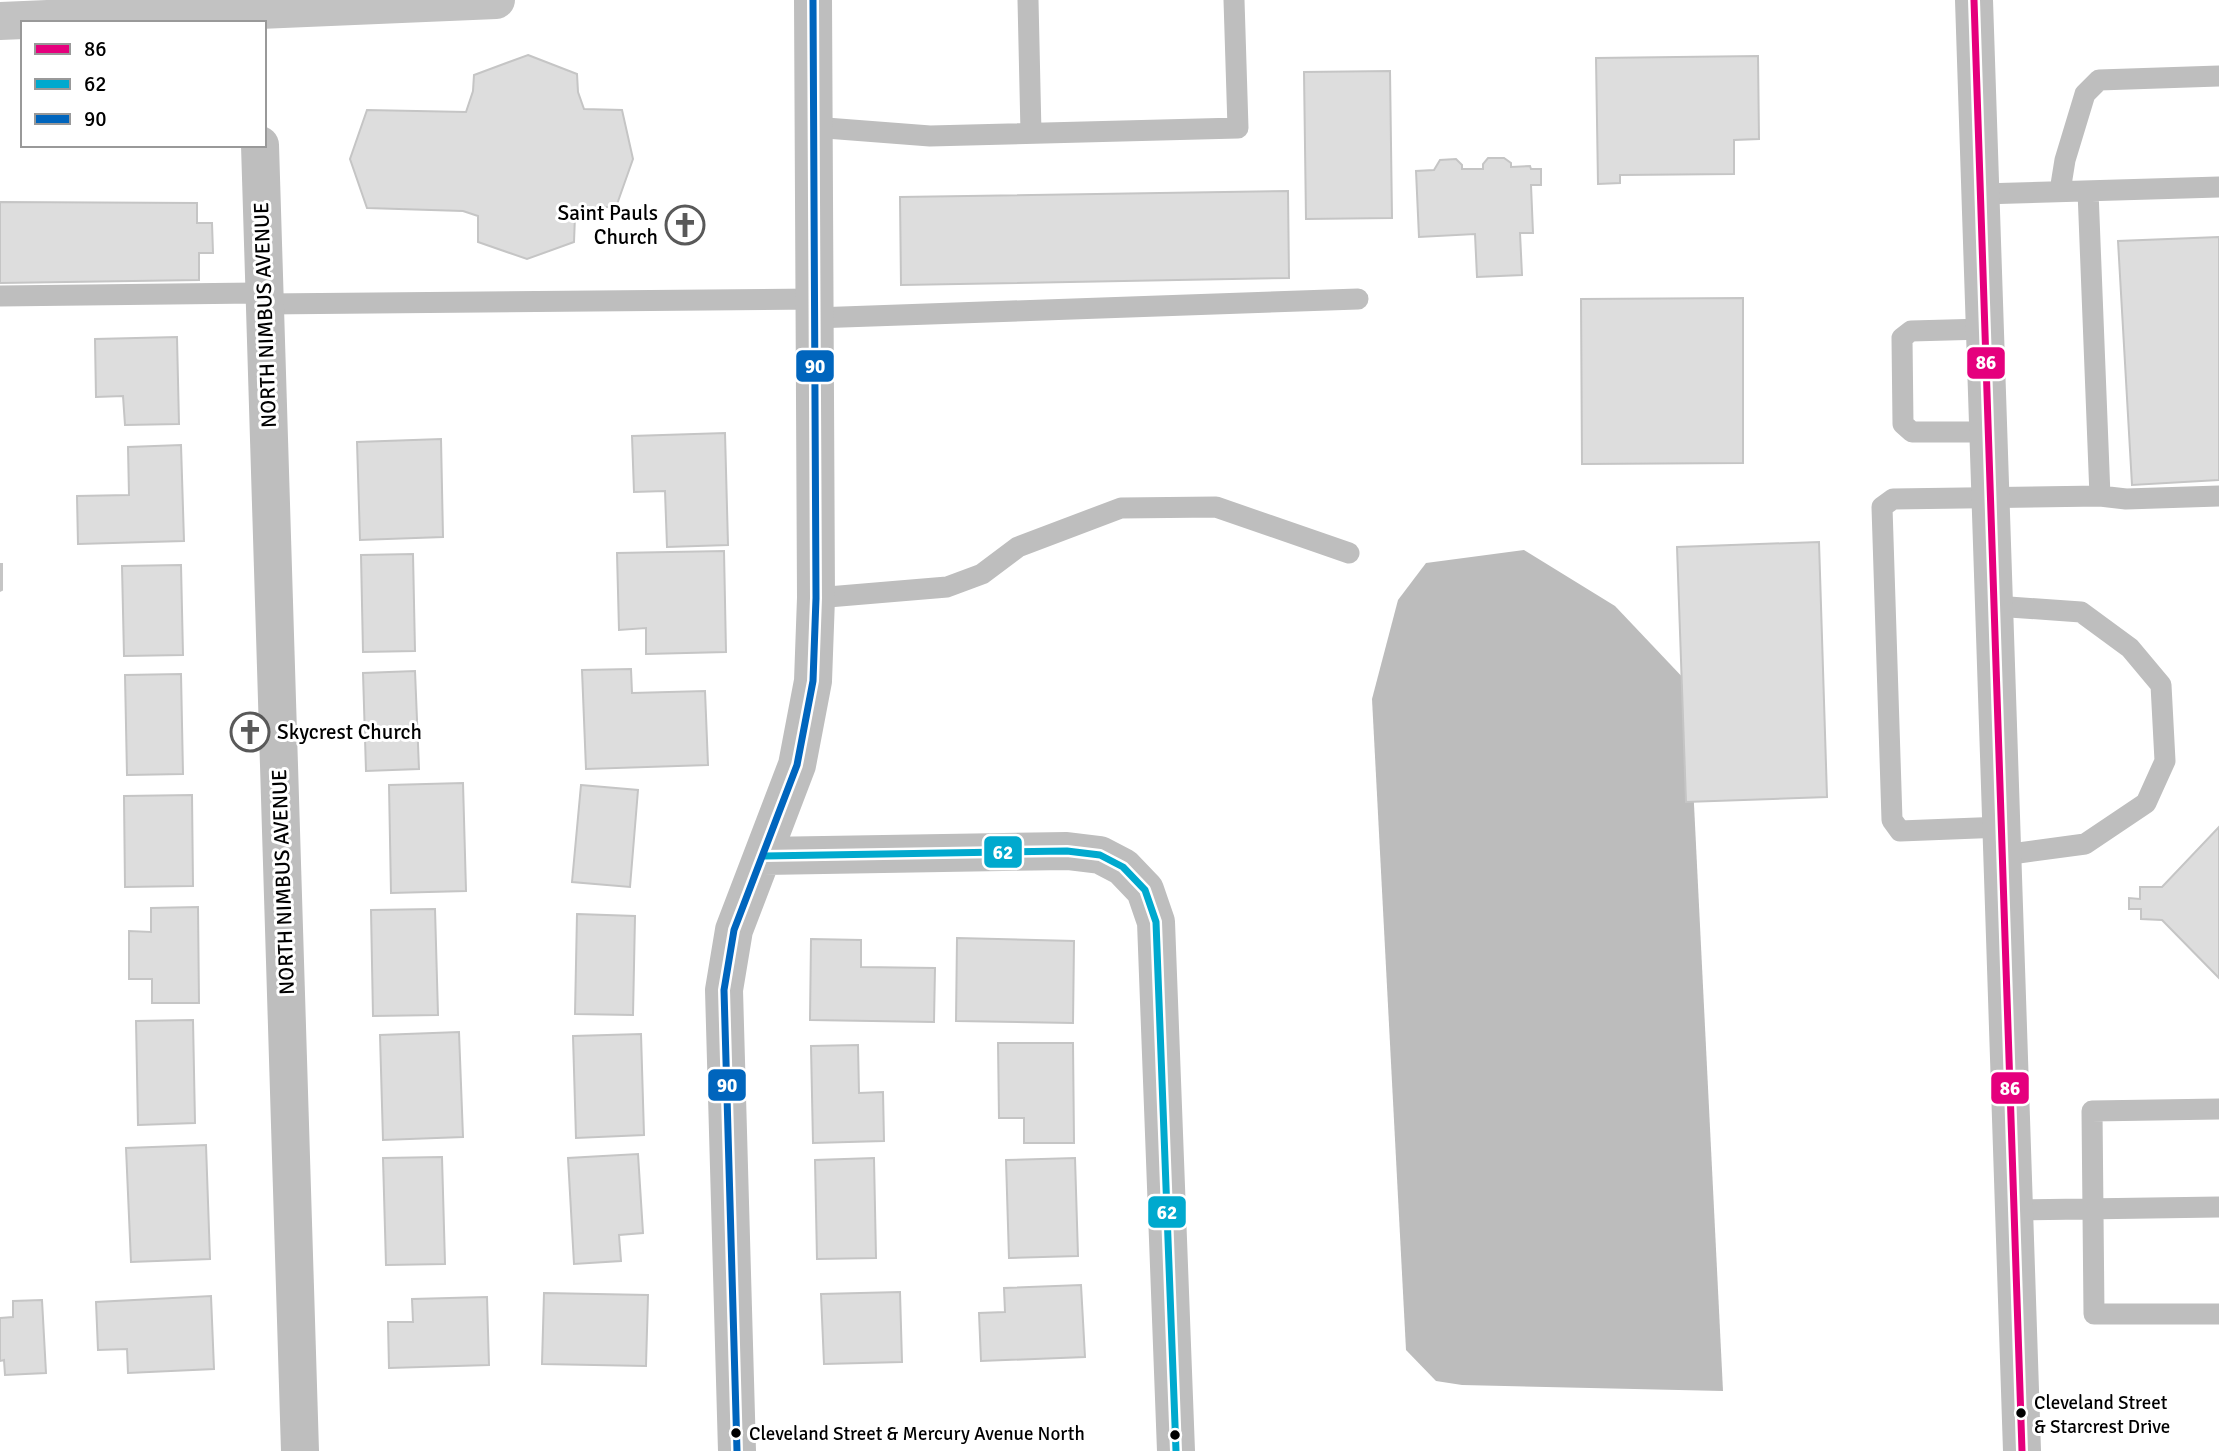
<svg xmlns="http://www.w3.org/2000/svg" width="2219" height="1451" font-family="Signika,sans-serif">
  <rect width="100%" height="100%" fill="#fff"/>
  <path fill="#bcbcbc" d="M 1524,550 L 1615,606 L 1688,683 L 1723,1391 L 1462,1385 L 1436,1381 L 1406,1350 L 1372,699 L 1398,600 L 1426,563 Z"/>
  <path fill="#ddd" stroke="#c5c5c5" stroke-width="2" d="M 528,55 L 577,74 L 578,92 L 584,109 L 622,110 L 633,159 L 616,207 L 596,207 L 575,216 L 574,242 L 527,259 L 478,242 L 478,216 L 463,211 L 367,208 L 350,159 L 367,110 L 466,112 L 473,91 L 474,75 Z
    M 1758,56 L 1759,139 L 1734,140 L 1734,174 L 1620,175 L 1620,183 L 1598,184 L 1596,58 Z
    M 1390,71 L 1392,218 L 1306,219 L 1304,72 Z
    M 1488,158 L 1504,158 L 1511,163 L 1511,167 L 1530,166 L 1531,169 L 1541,169 L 1541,185 L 1531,185 L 1533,233 L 1520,233 L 1522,275 L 1477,277 L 1475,234 L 1419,237 L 1416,171 L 1434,170 L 1440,160 L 1456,159 L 1462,165 L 1462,169 L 1483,169 L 1483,164 Z
    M 1288,191 L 1289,278 L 901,285 L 900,197 Z
    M 0,202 L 197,203 L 197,223 L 212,223 L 213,253 L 199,253 L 199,280 L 0,283 Z
    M 2219,237 L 2219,480 L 2132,485 L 2118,241 Z
    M 1743,298 L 1743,463 L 1582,464 L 1581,299 Z
    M 177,337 L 179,424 L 125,425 L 123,396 L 96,397 L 95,339 Z
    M 725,433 L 728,545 L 667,547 L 665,491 L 634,492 L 632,436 Z
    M 441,439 L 443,537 L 360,540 L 357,442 Z
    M 181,445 L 184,541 L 78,544 L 77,496 L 129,495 L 128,447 Z
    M 1819,542 L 1827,797 L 1686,802 L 1677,547 Z
    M 724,551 L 726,652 L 646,654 L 646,628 L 619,630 L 617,553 Z
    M 413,554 L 415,651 L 363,652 L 361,555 Z
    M 0,564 L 2,564 L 2,590 L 0,591 Z
    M 181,565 L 183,655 L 124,656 L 122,566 Z
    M 631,669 L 632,693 L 705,691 L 708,765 L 586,769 L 582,670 Z
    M 415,671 L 419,769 L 366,771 L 363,673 Z
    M 181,674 L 183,774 L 127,775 L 125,675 Z
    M 463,783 L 466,891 L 391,893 L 389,785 Z
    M 581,785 L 638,790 L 630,887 L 572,882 Z
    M 192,795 L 193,886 L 125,887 L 124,796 Z
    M 2219,827 L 2219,978 L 2162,920 L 2141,919 L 2141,909 L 2129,909 L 2129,898 L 2140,899 L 2140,887 L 2162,887 Z
    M 198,907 L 199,1003 L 152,1003 L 152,979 L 129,979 L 129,931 L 151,932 L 151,908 Z
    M 435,909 L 438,1015 L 373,1016 L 371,910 Z
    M 577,914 L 635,916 L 633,1015 L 575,1014 Z
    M 957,938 L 1074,941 L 1073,1023 L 956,1021 Z
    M 811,939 L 861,940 L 861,967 L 935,968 L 934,1022 L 810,1020 Z
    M 193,1020 L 195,1123 L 138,1125 L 136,1021 Z
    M 459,1032 L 463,1137 L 383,1140 L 380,1035 Z
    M 641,1034 L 644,1135 L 576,1138 L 573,1036 Z
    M 998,1043 L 1073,1043 L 1074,1143 L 1024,1143 L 1024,1118 L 999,1118 Z
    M 858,1045 L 859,1093 L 883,1092 L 884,1141 L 813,1143 L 811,1046 Z
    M 206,1145 L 210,1259 L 131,1262 L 126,1148 Z
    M 638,1154 L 643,1233 L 619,1235 L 621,1261 L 574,1264 L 568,1158 Z
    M 442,1157 L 445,1264 L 386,1265 L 383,1158 Z
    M 874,1158 L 876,1258 L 817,1259 L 815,1160 Z
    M 1075,1158 L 1078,1256 L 1009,1258 L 1006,1160 Z
    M 1081,1285 L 1085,1357 L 981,1361 L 979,1313 L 1005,1312 L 1004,1288 Z
    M 900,1292 L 902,1362 L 824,1364 L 821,1294 Z
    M 544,1293 L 648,1295 L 646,1366 L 542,1364 Z
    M 211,1296 L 214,1369 L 128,1373 L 127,1349 L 98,1350 L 96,1302 Z
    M 487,1297 L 489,1365 L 389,1368 L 388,1322 L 413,1322 L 412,1299 Z
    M 42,1300 L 46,1373 L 5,1375 L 4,1360 L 0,1361 L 0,1318 L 13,1317 L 13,1301 Z"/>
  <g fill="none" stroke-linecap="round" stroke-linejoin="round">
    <path stroke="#bebebe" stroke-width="21" d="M 1028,0 L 1031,133
      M 813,127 L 930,136 L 1238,128 L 1234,0
      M 2060,191 L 2065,160 L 2085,94 L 2099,80 L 2219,76
      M 1981,194 L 2219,187
      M 0,296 L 264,293
      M 265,304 L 815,299
      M 814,318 L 1358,299
      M 1985,329 L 1911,331 L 1902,338 L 1903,424 L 1912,432 L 1989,432
      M 2100,496 L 2126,499 L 2219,496
      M 816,598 L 947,587 L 982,574 L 1018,547 L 1121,508 L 1216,507 L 1349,553
      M 1995,606 L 2081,612 L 2130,648 L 2161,685 L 2165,761 L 2146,803 L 2085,844 L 2004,855
      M 2003,827 L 1900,831 L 1892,820 L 1882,507 L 1893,499 L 2100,496 L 2088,191
      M 2219,1109 L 2092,1111 L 2094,1314 L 2219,1314
      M 2015,1210 L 2219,1207"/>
    <path stroke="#bebebe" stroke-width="38" d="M 1974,0 L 2022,1451
      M 260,145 L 300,1451
      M 764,856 L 1067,851 L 1100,855 L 1123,867 L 1145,890 L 1156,922 L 1176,1451
      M 737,1451 L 724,990 L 734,930 L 797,765 L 813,681 L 816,598 L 813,0"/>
    <path stroke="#c2c2c2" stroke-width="38" d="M 0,21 L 496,0"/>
    <defs>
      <path id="bus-1" d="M 1974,0 L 2022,1451"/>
      <path id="bus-2" d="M 764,856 L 1067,851 L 1100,855 L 1123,867 L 1145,890 L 1156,922 L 1176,1451"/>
      <path id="bus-3" d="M 737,1451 L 724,990 L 734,930 L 797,765 L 813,681 L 816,598 L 813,0"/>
    </defs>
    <use href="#bus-1" stroke="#fff" stroke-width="12"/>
    <use href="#bus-2" stroke="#fff" stroke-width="12"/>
    <use href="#bus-3" stroke="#fff" stroke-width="12"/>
    <use href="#bus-1" stroke="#e5007d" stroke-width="7"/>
    <use href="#bus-2" stroke="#00a9ce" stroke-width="7"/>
    <use href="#bus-3" stroke="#0065bd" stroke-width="7"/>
  </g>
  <defs>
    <symbol id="church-ring" viewBox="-11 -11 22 22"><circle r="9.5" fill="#fff" stroke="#595959" stroke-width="1.5"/><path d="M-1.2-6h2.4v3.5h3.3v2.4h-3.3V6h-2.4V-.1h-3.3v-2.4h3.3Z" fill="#595959"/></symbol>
  </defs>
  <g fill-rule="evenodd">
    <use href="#church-ring" x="663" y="203" width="44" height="44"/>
    <use href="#church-ring" x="228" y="710" width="44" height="44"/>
  </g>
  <g fill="#000" stroke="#fff" stroke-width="2.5">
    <circle cx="2021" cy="1413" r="6"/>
    <circle cx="736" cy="1433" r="6"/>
    <circle cx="1175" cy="1435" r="6"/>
  </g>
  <g text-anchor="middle" stroke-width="6" stroke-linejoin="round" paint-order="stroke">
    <g font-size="19" fill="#000" stroke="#fff" text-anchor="start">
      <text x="2034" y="1409">Cleveland Street<tspan x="2034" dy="24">&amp; Starcrest Drive</tspan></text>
      <text x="749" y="1440">Cleveland Street &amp; Mercury Avenue North</text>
    </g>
    <g font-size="21" fill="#000" stroke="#fff" text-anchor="end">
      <text x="658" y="220">Saint Pauls<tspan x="658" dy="24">Church</tspan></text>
      <text x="277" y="739" text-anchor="start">Skycrest Church</text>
    </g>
    <g font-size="21" fill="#000" stroke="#fff">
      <text transform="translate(265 315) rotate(-92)" y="7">NORTH NIMBUS AVENUE</text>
      <text transform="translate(283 882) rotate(-92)" y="7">NORTH NIMBUS AVENUE</text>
    </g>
  </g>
  <g stroke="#fff" stroke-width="2.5">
    <rect x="1966" y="346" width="40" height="34" rx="7" fill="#e5007d"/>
    <rect x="795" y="349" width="40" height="34" rx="7" fill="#0065bd"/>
    <rect x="983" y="835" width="40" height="34" rx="7" fill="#00a9ce"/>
    <rect x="707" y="1068" width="40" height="34" rx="7" fill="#0065bd"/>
    <rect x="1990" y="1071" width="40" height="34" rx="7" fill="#e5007d"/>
    <rect x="1147" y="1195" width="40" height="34" rx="7" fill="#00a9ce"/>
  </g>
  <g font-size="19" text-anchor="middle" font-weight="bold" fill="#fff">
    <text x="1986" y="369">86</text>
    <text x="815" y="373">90</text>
    <text x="1003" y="859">62</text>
    <text x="727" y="1092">90</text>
    <text x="2010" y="1095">86</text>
    <text x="1167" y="1219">62</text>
  </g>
  <rect x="21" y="21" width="245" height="126" fill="#ffffff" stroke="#999999" stroke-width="2"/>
  <rect x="35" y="44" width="35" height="10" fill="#e5007d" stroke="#999999" stroke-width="2"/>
  <text x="84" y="56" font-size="21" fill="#000000">86</text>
  <rect x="35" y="79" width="35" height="10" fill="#00a9ce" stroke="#999999" stroke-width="2"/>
  <text x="84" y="91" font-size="21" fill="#000000">62</text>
  <rect x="35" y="114" width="35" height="10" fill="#0065bd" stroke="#999999" stroke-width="2"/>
  <text x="84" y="126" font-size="21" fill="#000000">90</text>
</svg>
